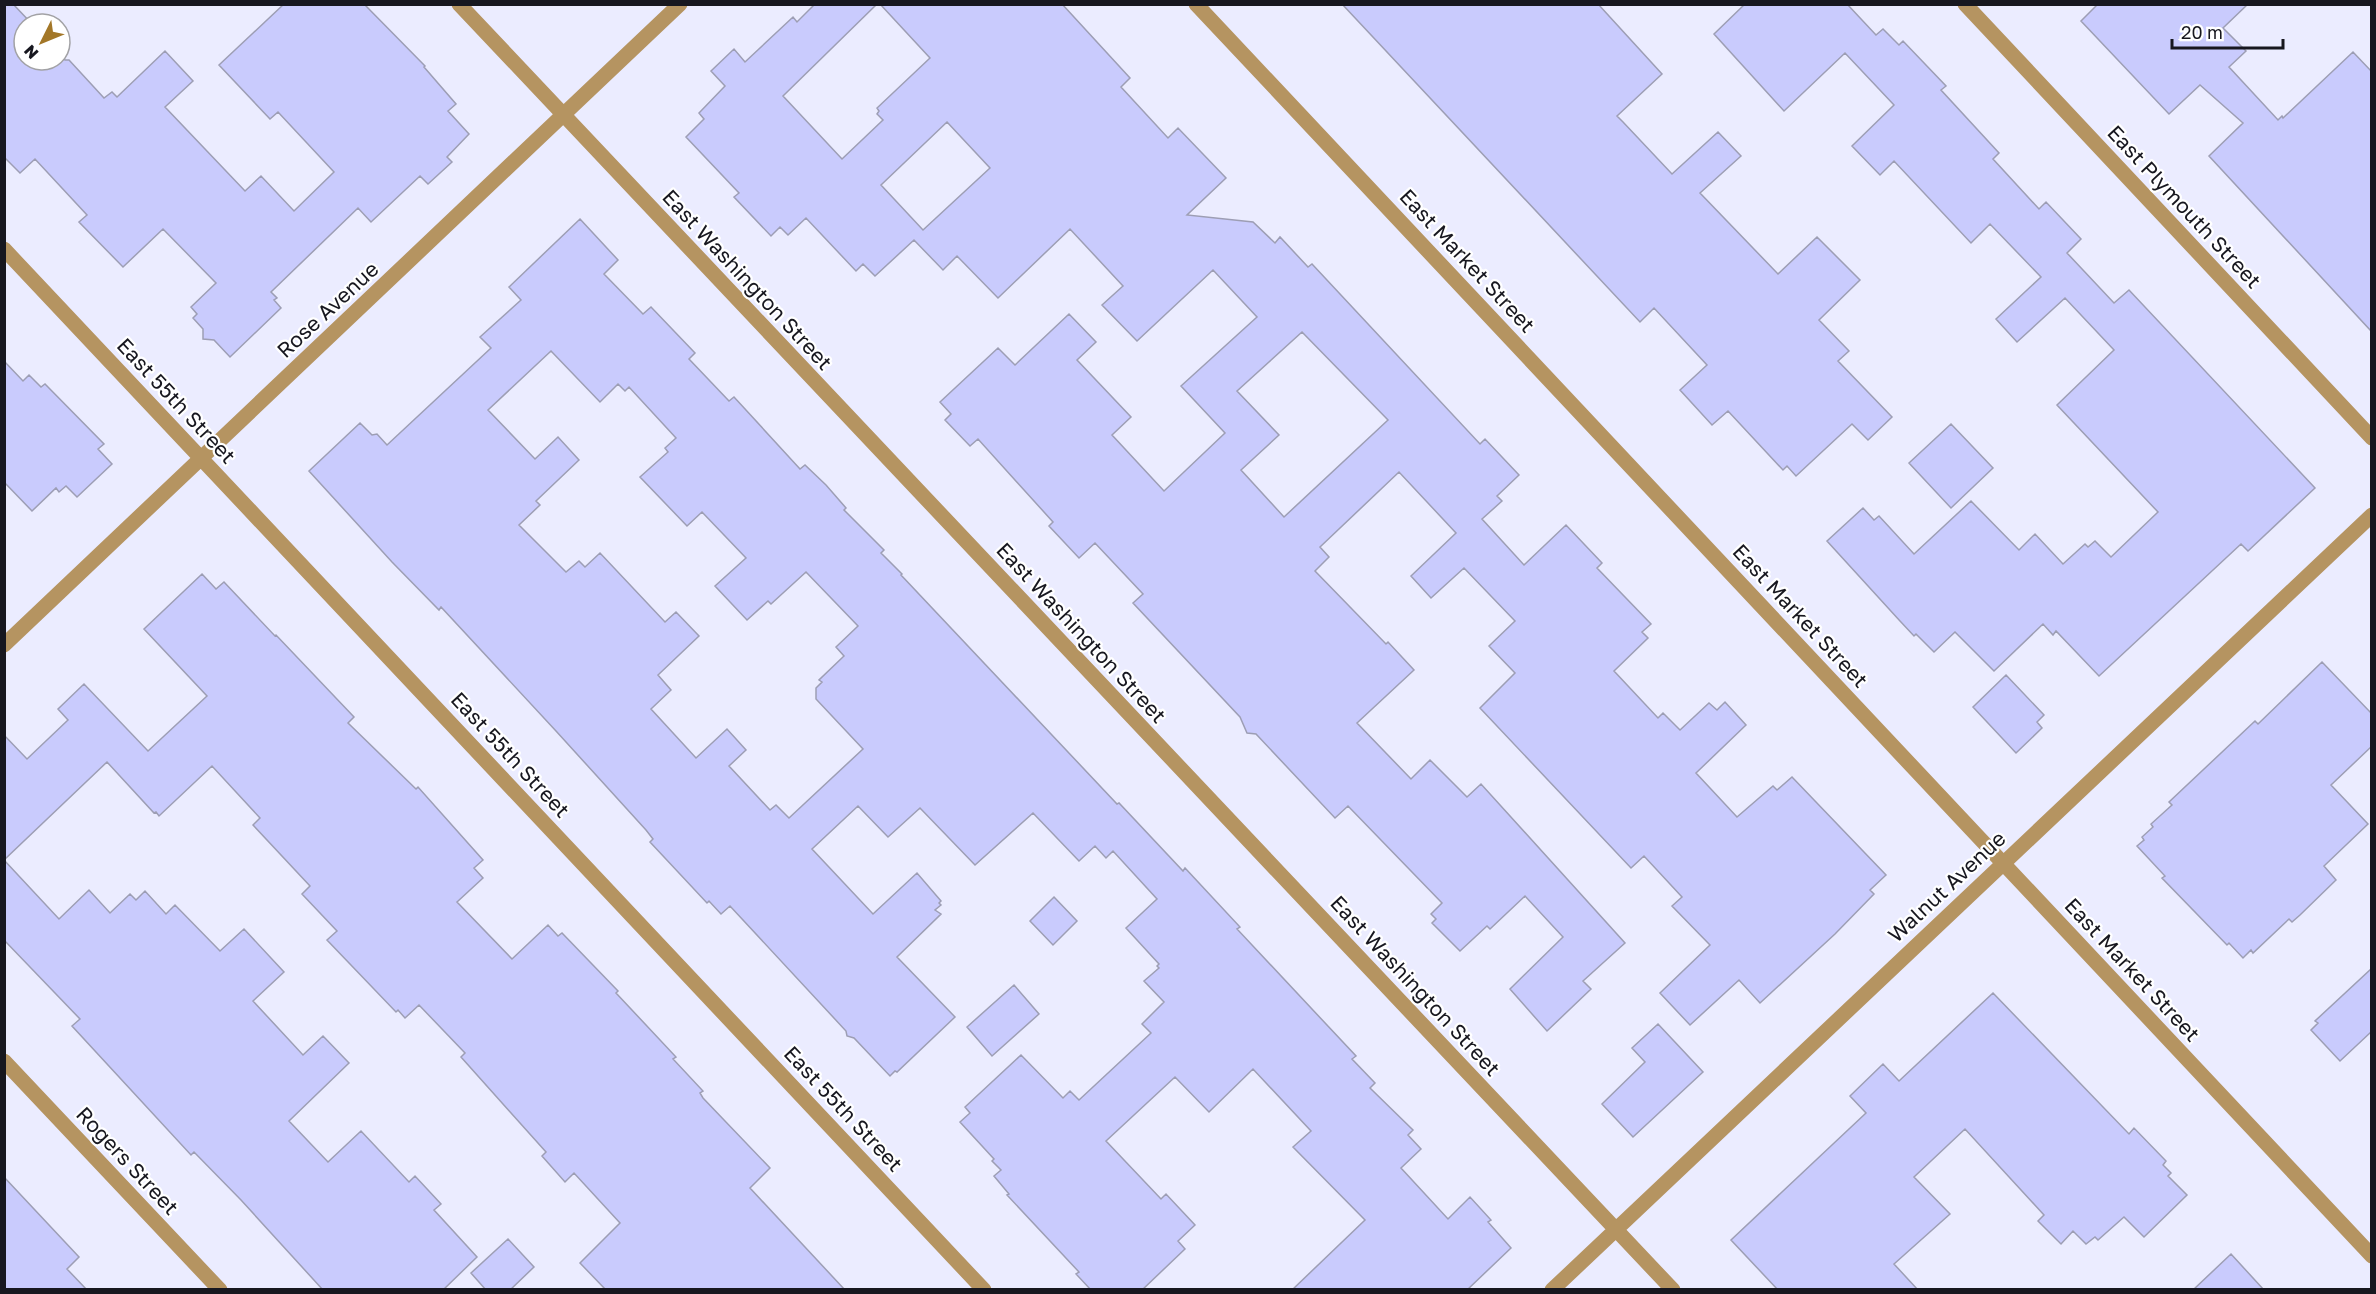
<svg xmlns="http://www.w3.org/2000/svg" width="2376" height="1294" font-family="'Golos Text',sans-serif">
  <rect width="100%" height="100%" fill="#ebecff"/>
  <path fill="#c9cbfd" stroke="#9d9eb4" stroke-width="1.5" fill-rule="evenodd" d="M 4,4 L 13,4 L 32,24 L 24,24 L 24,60 L 60,60 L 60,54 L 65,60 L 69,60 L 104,98 L 112,92 L 117,97 L 165,51 L 193,81 L 165,107 L 245,191 L 261,176 L 294,211 L 334,172 L 278,112 L 270,119 L 219,65 L 284,4 L 364,4 L 425,66 L 424,67 L 456,104 L 448,111 L 469,134 L 447,157 L 452,162 L 428,184 L 420,176 L 371,222 L 358,208 L 271,292 L 277,298 L 274,300 L 281,308 L 230,357 L 214,340 L 203,339 L 203,329 L 193,318 L 197,314 L 191,307 L 216,283 L 163,229 L 123,267 L 79,222 L 87,215 L 35,159 L 20,173 L 4,157 Z
    M 815,4 L 877,4 L 783,96 L 842,159 L 883,120 L 877,114 L 879,111 L 877,108 L 930,58 L 880,4 L 1062,4 L 1130,78 L 1121,87 L 1168,138 L 1178,128 L 1226,178 L 1187,215 L 1253,222 L 1275,243 L 1280,237 L 1308,267 L 1312,264 L 1480,444 L 1485,439 L 1519,475 L 1497,496 L 1502,501 L 1482,519 L 1524,565 L 1566,525 L 1602,563 L 1597,568 L 1651,624 L 1642,632 L 1648,638 L 1614,671 L 1658,718 L 1663,713 L 1680,730 L 1709,703 L 1717,710 L 1725,702 L 1746,725 L 1696,773 L 1737,817 L 1773,786 L 1777,790 L 1792,777 L 1886,875 L 1870,890 L 1874,894 L 1835,934 L 1760,1003 L 1739,980 L 1690,1025 L 1660,993 L 1710,945 L 1672,906 L 1682,897 L 1644,856 L 1631,868 L 1480,708 L 1515,673 L 1489,646 L 1515,621 L 1464,568 L 1431,598 L 1411,576 L 1456,533 L 1399,472 L 1320,547 L 1329,557 L 1315,571 L 1386,644 L 1388,642 L 1414,670 L 1357,723 L 1411,779 L 1430,760 L 1467,797 L 1481,784 L 1625,943 L 1583,981 L 1591,989 L 1547,1031 L 1510,989 L 1563,937 L 1525,896 L 1490,929 L 1487,926 L 1460,951 L 1432,923 L 1436,919 L 1431,914 L 1442,903 L 1348,806 L 1335,818 L 1256,734 L 1247,733 L 1240,717 L 1133,603 L 1143,594 L 1095,543 L 1079,558 L 1049,526 L 1053,522 L 978,439 L 970,446 L 945,420 L 951,414 L 940,402 L 998,348 L 1015,365 L 1069,314 L 1096,342 L 1077,360 L 1131,417 L 1112,435 L 1164,491 L 1225,433 L 1181,386 L 1257,317 L 1213,270 L 1137,341 L 1102,305 L 1123,286 L 1070,229 L 998,298 L 957,256 L 943,270 L 914,240 L 875,276 L 863,264 L 856,271 L 806,218 L 788,235 L 780,227 L 771,236 L 734,197 L 739,193 L 686,137 L 704,119 L 699,113 L 725,86 L 711,71 L 734,49 L 745,62 L 793,17 L 797,22 ZM 947,122 L 990,168 L 923,230 L 881,185 ZM 1302,332 L 1388,420 L 1284,517 L 1241,470 L 1279,435 L 1237,391 Z
    M 1342,4 L 1598,4 L 1662,74 L 1617,116 L 1623,122 L 1672,174 L 1718,132 L 1741,156 L 1700,193 L 1778,274 L 1817,237 L 1860,280 L 1819,320 L 1849,351 L 1838,361 L 1892,417 L 1868,440 L 1852,424 L 1796,476 L 1787,466 L 1783,470 L 1728,411 L 1712,425 L 1680,390 L 1707,365 L 1654,308 L 1640,322 Z
    M 1745,4 L 1847,4 L 1876,35 L 1883,29 L 1899,45 L 1903,41 L 1946,86 L 1941,90 L 1999,153 L 1993,159 L 2039,209 L 2046,202 L 2081,239 L 2067,253 L 2114,303 L 2129,290 L 2315,488 L 2248,551 L 2241,544 L 2099,676 L 2056,631 L 2053,635 L 2043,624 L 1994,671 L 1955,632 L 1934,652 L 1916,634 L 1914,636 L 1900,621 L 1827,541 L 1863,508 L 1874,520 L 1879,516 L 1914,554 L 1971,501 L 2019,550 L 2035,534 L 2063,564 L 2085,544 L 2088,547 L 2095,541 L 2111,557 L 2158,512 L 2057,405 L 2114,350 L 2065,298 L 2017,342 L 1996,319 L 2041,277 L 1990,224 L 1971,243 L 1894,161 L 1880,175 L 1852,146 L 1894,105 L 1845,53 L 1784,111 L 1714,34 Z
    M 2098,4 L 2248,4 L 2223,28 L 2246,51 L 2229,67 L 2278,120 L 2282,116 L 2283,118 L 2353,52 L 2372,72 L 2372,332 L 2209,156 L 2243,123 L 2200,85 L 2169,114 L 2081,21 Z
    M 580,219 L 618,260 L 604,274 L 643,314 L 651,307 L 695,353 L 689,359 L 729,401 L 734,397 L 800,469 L 805,465 L 826,485 L 846,508 L 844,510 L 884,550 L 881,553 L 902,574 L 901,575 L 1117,804 L 1119,803 L 1183,871 L 1185,868 L 1240,927 L 1237,929 L 1356,1056 L 1352,1059 L 1375,1083 L 1370,1088 L 1413,1130 L 1408,1135 L 1421,1149 L 1401,1168 L 1448,1219 L 1470,1197 L 1491,1220 L 1488,1222 L 1511,1248 L 1467,1290 L 1292,1290 L 1365,1220 L 1293,1147 L 1311,1131 L 1253,1069 L 1209,1112 L 1175,1077 L 1106,1141 L 1161,1199 L 1166,1194 L 1195,1225 L 1178,1241 L 1185,1249 L 1142,1290 L 1091,1290 L 1076,1274 L 1079,1272 L 1007,1195 L 1009,1194 L 994,1176 L 1001,1170 L 992,1161 L 994,1159 L 960,1122 L 970,1113 L 965,1107 L 1021,1055 L 1063,1098 L 1070,1091 L 1079,1100 L 1151,1033 L 1142,1024 L 1164,1002 L 1144,981 L 1159,968 L 1157,966 L 1159,964 L 1126,928 L 1157,899 L 1113,851 L 1106,858 L 1095,846 L 1079,861 L 1033,813 L 975,865 L 920,808 L 888,837 L 858,806 L 812,849 L 873,914 L 917,873 L 941,901 L 939,903 L 941,905 L 935,910 L 941,914 L 897,957 L 955,1017 L 897,1072 L 895,1071 L 890,1076 L 854,1038 L 847,1036 L 846,1031 L 730,906 L 721,914 L 709,901 L 707,903 L 650,842 L 653,839 L 646,830 L 556,731 L 441,607 L 439,610 L 392,562 L 309,471 L 360,423 L 372,435 L 377,434 L 387,445 L 491,348 L 480,337 L 521,300 L 509,287 ZM 551,351 L 600,402 L 618,384 L 625,391 L 629,387 L 676,438 L 665,448 L 668,452 L 640,477 L 687,526 L 702,512 L 746,558 L 715,586 L 747,620 L 768,601 L 771,604 L 806,572 L 858,626 L 836,647 L 844,656 L 819,680 L 822,682 L 816,688 L 816,699 L 863,749 L 789,818 L 776,805 L 770,810 L 729,766 L 746,750 L 727,729 L 696,758 L 651,709 L 671,690 L 658,675 L 699,636 L 676,612 L 665,622 L 600,553 L 585,567 L 579,561 L 566,572 L 519,525 L 540,505 L 536,501 L 579,460 L 558,437 L 535,459 L 488,410 Z
    M 4,361 L 23,381 L 29,375 L 41,387 L 45,384 L 104,444 L 98,449 L 112,464 L 77,497 L 66,486 L 59,492 L 56,488 L 32,511 L 4,482 Z
    M 1951,424 L 1993,468 L 1951,508 L 1909,463 Z
    M 202,574 L 216,589 L 224,582 L 275,636 L 276,635 L 354,717 L 348,723 L 416,789 L 418,787 L 483,860 L 474,868 L 483,878 L 457,902 L 512,959 L 548,925 L 558,936 L 562,933 L 618,991 L 616,993 L 676,1057 L 673,1059 L 703,1091 L 700,1093 L 703,1098 L 770,1168 L 750,1188 L 845,1290 L 606,1290 L 580,1263 L 620,1223 L 574,1173 L 565,1182 L 542,1156 L 546,1152 L 461,1057 L 465,1053 L 419,1005 L 405,1018 L 398,1010 L 396,1012 L 327,940 L 337,931 L 302,894 L 310,886 L 253,825 L 260,818 L 212,766 L 159,816 L 156,812 L 154,813 L 107,762 L 4,860 L 4,735 L 27,759 L 68,720 L 58,709 L 84,684 L 148,751 L 207,696 L 144,629 Z
    M 2322,662 L 2372,714 L 2372,746 L 2331,785 L 2368,824 L 2324,866 L 2336,880 L 2300,915 L 2292,922 L 2289,919 L 2253,953 L 2251,950 L 2243,958 L 2229,943 L 2227,945 L 2162,878 L 2165,876 L 2137,846 L 2144,840 L 2142,837 L 2153,827 L 2151,824 L 2172,805 L 2169,802 L 2255,721 L 2258,724 Z
    M 2006,675 L 2044,715 L 2037,722 L 2042,728 L 2016,753 L 1973,707 Z
    M 4,860 L 59,919 L 89,890 L 110,913 L 130,894 L 136,900 L 145,891 L 166,914 L 175,905 L 220,951 L 244,929 L 284,972 L 253,1001 L 303,1055 L 323,1036 L 349,1063 L 289,1121 L 328,1162 L 361,1131 L 409,1182 L 415,1176 L 441,1204 L 434,1210 L 477,1257 L 443,1290 L 323,1290 L 241,1200 L 194,1152 L 191,1155 L 72,1026 L 80,1019 L 4,940 Z
    M 1054,897 L 1077,921 L 1053,945 L 1030,921 Z
    M 2371,969 L 2371,1032 L 2340,1061 L 2311,1030 L 2318,1023 L 2315,1021 Z
    M 1014,985 L 1039,1014 L 992,1056 L 967,1027 Z
    M 1993,993 L 2129,1134 L 2134,1128 L 2166,1161 L 2163,1165 L 2171,1173 L 2168,1176 L 2187,1195 L 2144,1237 L 2124,1217 L 2098,1240 L 2095,1237 L 2086,1244 L 2073,1231 L 2061,1244 L 2038,1221 L 2044,1215 L 1965,1129 L 1914,1177 L 1950,1214 L 1894,1264 L 1918,1290 L 1778,1290 L 1731,1240 L 1866,1113 L 1850,1096 L 1883,1064 L 1899,1081 Z
    M 1658,1024 L 1703,1072 L 1633,1137 L 1602,1104 L 1645,1062 L 1632,1048 Z
    M 4,1177 L 79,1257 L 67,1269 L 87,1290 L 4,1290 Z
    M 508,1239 L 534,1267 L 510,1290 L 486,1290 L 471,1273 Z
    M 2231,1254 L 2264,1290 L 2193,1290 Z"/>
  <g fill="none" stroke-linecap="round" stroke-linejoin="round">
    <path stroke="#b59461" stroke-width="15" d="M 459,4 L 1673,1290
      M 1965,4 L 2372,438
      M 4,249 L 984,1290
      M 4,645 L 680,4
      M 4,1061 L 220,1290
      M 1552,1290 L 2372,515"/>
    <path stroke="#b59461" stroke-width="15" d="M 1196,4 L 2372,1256"/>
  </g>
  <g text-anchor="middle" stroke-width="4.5" stroke-linejoin="round" paint-order="stroke">
    <g font-size="21" fill="#17171f" stroke="#fff">
      <text transform="translate(2184 207) rotate(47)" y="7">East Plymouth Street</text>
      <text transform="translate(1467 261) rotate(47)" y="7">East Market Street</text>
      <text transform="translate(747 280) rotate(47)" y="7">East Washington Street</text>
      <text transform="translate(328 310) rotate(-43)" y="7">Rose Avenue</text>
      <text transform="translate(176 401) rotate(47)" y="7">East 55th Street</text>
      <text transform="translate(1800 616) rotate(47)" y="7">East Market Street</text>
      <text transform="translate(1081 633) rotate(47)" y="7">East Washington Street</text>
      <text transform="translate(510 755) rotate(47)" y="7">East 55th Street</text>
      <text transform="translate(1947 887) rotate(-43)" y="7">Walnut Avenue</text>
      <text transform="translate(2132 970) rotate(47)" y="7">East Market Street</text>
      <text transform="translate(1415 986) rotate(47)" y="7">East Washington Street</text>
      <text transform="translate(843 1109) rotate(47)" y="7">East 55th Street</text>
      <text transform="translate(127 1161) rotate(47)" y="7">Rogers Street</text>
    </g>
  </g>
  <rect width="2376" height="1294" fill="none" stroke="#17171f" stroke-width="12"/>
  <g transform="translate(42 42) rotate(227)"><circle r="28" fill="#ffffff" stroke="#a2a2a5" stroke-width="1.5"/>
  <path d="M0-4.5L10 22L0 15L-10 22Z" fill="#a37728"/>
  <text y="-9" font-size="16" font-weight="bold" text-anchor="middle" fill="#17171f">N</text>
  </g>
  <path d="M2172 39v9h111v-9" fill="none" stroke="#17171f" stroke-width="3"/>
  <text x="2181" y="39" font-size="18" fill="#17171f" stroke="#ffffff" stroke-width="4.5" paint-order="stroke">20 m</text>
</svg>
